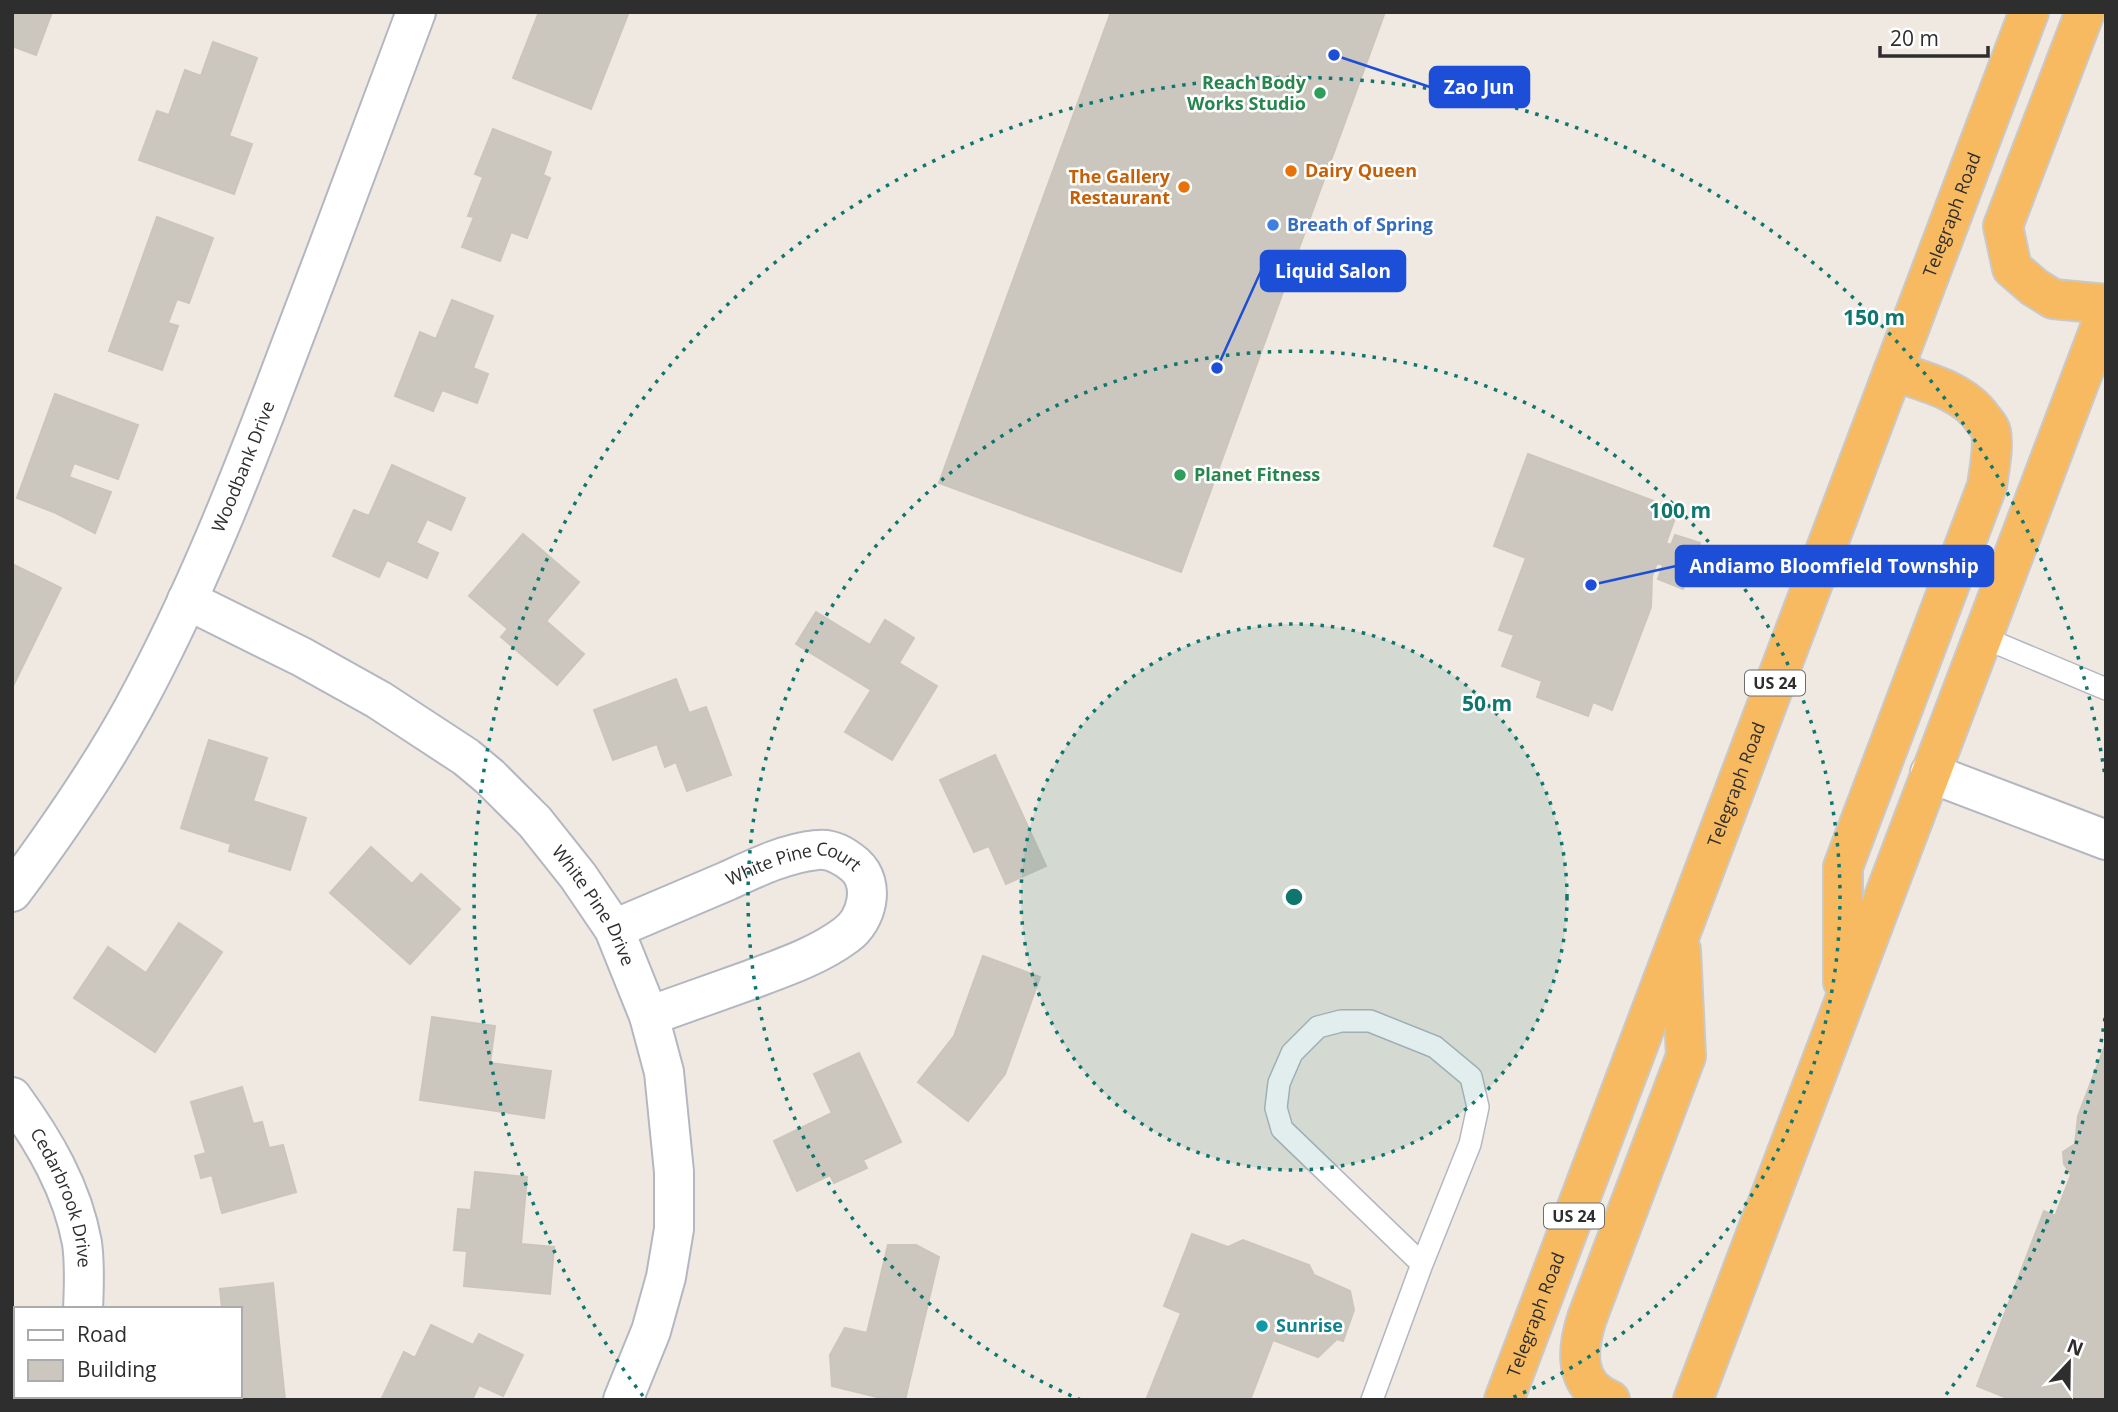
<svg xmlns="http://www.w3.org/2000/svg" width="2118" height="1412" font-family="'Open Sans',sans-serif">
  <rect width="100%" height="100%" fill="#efe9e1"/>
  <path fill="#cbc7bf" stroke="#cbc5ba" stroke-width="2" d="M 12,12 L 52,12 L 36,55 L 12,46 Z
    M 539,12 L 623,12 L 628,14 L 591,109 L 513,78 Z
    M 1111,12 L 1385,12 L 1181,572 L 939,483 Z
    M 213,42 L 257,58 L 229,136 L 252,144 L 234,194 L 139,160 L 157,111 L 169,115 L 185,70 L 201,76 Z
    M 493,129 L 551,152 L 543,175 L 550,178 L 527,238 L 511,232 L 500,261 L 462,247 L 474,217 L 468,216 L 483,177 L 475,174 Z
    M 157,217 L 213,238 L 189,303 L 177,299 L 168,323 L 178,326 L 162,370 L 109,351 Z
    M 452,300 L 493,316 L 473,368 L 488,374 L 477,403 L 442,390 L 433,411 L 395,396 L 420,332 L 436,339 Z
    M 55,394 L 138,425 L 118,479 L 74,463 L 69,477 L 111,492 L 95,533 L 56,513 L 17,498 Z
    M 1528,454 L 1678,510 L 1666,543 L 1671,545 L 1675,535 L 1700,543 L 1683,589 L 1658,579 L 1663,565 L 1657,563 L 1652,576 L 1651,607 L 1612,710 L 1593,702 L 1588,716 L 1537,697 L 1542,681 L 1502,666 L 1514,635 L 1499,630 L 1526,558 L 1494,546 Z
    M 392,465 L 465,498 L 451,530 L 427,519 L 416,543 L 438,553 L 427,578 L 387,560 L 379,577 L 333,556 L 354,510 L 369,516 Z
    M 523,534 L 579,582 L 546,621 L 584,654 L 557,685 L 501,637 L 508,629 L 469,596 Z
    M 12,564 L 61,588 L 12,688 Z
    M 816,612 L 870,645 L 885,620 L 914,638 L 899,663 L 937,686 L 892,760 L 845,732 L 871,690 L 796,644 Z
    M 676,679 L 689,713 L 706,707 L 731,775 L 687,791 L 676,762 L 665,767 L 657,744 L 613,760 L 594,710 Z
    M 209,740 L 267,758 L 253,801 L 306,818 L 290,870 L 229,851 L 231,844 L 181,828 Z
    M 995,755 L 1046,866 L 1006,884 L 989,846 L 974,852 L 940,780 Z
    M 371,847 L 412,884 L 421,874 L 460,909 L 410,964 L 330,893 Z
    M 179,923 L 222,952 L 155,1052 L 74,998 L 108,947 L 146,973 Z
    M 983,956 L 1040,977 L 1005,1074 L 968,1121 L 918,1082 L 954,1036 Z
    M 432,1017 L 495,1026 L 490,1063 L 551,1071 L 544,1118 L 420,1100 Z
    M 2106,1043 L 2106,1400 L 2012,1400 L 1977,1386 L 2044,1211 L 2055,1216 L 2071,1175 L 2064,1164 L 2063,1152 L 2075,1144 L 2078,1116 Z
    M 859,1053 L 901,1142 L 863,1160 L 867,1168 L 834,1183 L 830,1175 L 797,1191 L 774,1141 L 832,1113 L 814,1074 Z
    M 242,1087 L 253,1124 L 262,1122 L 269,1148 L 283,1145 L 296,1192 L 222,1213 L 212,1175 L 201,1178 L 195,1156 L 206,1153 L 191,1102 Z
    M 475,1172 L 527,1177 L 521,1244 L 554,1247 L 550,1294 L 464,1286 L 467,1251 L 454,1250 L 458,1209 L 471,1210 Z
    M 1192,1234 L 1228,1247 L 1243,1240 L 1309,1265 L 1314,1275 L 1350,1291 L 1354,1310 L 1343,1341 L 1337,1339 L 1318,1357 L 1273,1340 L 1250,1400 L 1146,1400 L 1181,1313 L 1164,1306 Z
    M 888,1245 L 916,1245 L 939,1257 L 905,1400 L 889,1400 L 832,1386 L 830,1355 L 845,1328 L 867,1333 Z
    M 273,1283 L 285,1400 L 231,1400 L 231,1396 L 240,1396 L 240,1309 L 222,1309 L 220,1289 Z
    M 431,1325 L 473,1345 L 479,1334 L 523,1355 L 503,1396 L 479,1385 L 472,1400 L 381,1400 L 404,1352 L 415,1358 Z"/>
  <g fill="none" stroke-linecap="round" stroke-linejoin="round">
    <defs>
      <path id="service" d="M 1982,637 L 2106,689
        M 1372,1400 L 1422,1264 L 1470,1144 L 1478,1107 L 1471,1077 L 1435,1047 L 1370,1021 L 1341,1021 L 1318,1027 L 1292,1053 L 1279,1083 L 1276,1108 L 1282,1129 L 1422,1264"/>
      <g id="minor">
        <path id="s1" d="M 187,600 L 302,657 L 379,700 L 466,757 L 490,777 L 535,822 L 578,876 L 614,929 L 649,1016 L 664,1072 L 674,1172 L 674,1229 L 666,1277 L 651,1331 L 623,1400"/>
        <path d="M 1930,773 L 2106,840"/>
        <path id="s2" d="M 12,892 C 56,833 99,771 134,707 C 195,595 241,477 286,358 C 330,243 373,128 416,12"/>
        <path id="s3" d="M 614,929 C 652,913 689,897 727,881 C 755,868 786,853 817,850 C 832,848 844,856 855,865 C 876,884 867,920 846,935 C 818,956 782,968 750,980 C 716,992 683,1004 649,1016"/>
        <path id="s4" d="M 12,1097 C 44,1141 72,1188 82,1243 C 85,1264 84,1288 83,1309"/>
        <path d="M 63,1400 L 64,1396"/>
      </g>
      <g id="trunk">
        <path d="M 2085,12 L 2003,226 L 2012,268 L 2034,287 L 2053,299 L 2106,304"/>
        <path d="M 1843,982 L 1843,867 L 1987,486 C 1989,471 1994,447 1991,432 C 1990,427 1985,422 1982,418 C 1963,390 1924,382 1893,371"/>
        <path id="s5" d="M 1504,1400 L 2029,12"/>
        <path d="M 1610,1400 C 1573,1385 1577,1349 1587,1318 L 1686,1056 L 1681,950"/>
        <path d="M 1693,1400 L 2106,312"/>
      </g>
    </defs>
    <use href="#service" stroke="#b4b7c1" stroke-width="24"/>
    <use href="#minor" stroke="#b4b7c1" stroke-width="42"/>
    <use href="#trunk" stroke="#c9c9c9" stroke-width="42"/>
    <use href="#service" stroke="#fff" stroke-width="21"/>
    <use href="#minor" stroke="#fff" stroke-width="38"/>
    <use href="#trunk" stroke="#f8ba60" stroke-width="38"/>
  </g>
  <circle cx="1294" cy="897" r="273" fill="#0f766e" fill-opacity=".12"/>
  <g fill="none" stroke="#0f766e" stroke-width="3.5" stroke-dasharray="3.5 7">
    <circle cx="1294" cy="897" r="273"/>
    <path d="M1081 1400A546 546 0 1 1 1507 1400"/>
    <path d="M2105 1018A820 820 0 0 1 1945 1396M643 1396A820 820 0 1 1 2105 776"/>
  </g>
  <g fill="#2e9e5b" stroke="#fff" stroke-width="2.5">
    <circle cx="1320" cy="93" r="7"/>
    <circle cx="1180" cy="475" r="7"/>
  </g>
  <g fill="#e8710a" stroke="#fff" stroke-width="2.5">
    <circle cx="1291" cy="171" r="7"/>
    <circle cx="1184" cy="187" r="7"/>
  </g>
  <circle fill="#3f7fe0" stroke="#fff" stroke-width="2.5" cx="1273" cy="225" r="7"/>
  <circle fill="#0f9aa8" stroke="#fff" stroke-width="2.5" cx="1262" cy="1326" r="7"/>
  <g text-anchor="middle" stroke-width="5" stroke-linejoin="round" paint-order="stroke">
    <g fill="#fff" stroke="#6d6d6d" stroke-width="2">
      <rect x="1745" y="670.5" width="60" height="25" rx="5"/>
      <rect x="1544" y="1203.5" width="60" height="25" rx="5"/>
    </g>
    <g font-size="16" font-weight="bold" fill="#2e2e2e">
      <text x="1775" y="689">US 24</text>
      <text x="1574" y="1222">US 24</text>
    </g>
    <g font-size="18" font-weight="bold" fill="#27864d" stroke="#fff" text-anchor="end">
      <text x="1306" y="89">Reach Body<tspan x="1306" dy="21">Works Studio</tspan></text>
      <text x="1194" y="481" text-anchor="start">Planet Fitness</text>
    </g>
    <g font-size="18" font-weight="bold" fill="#c56008" stroke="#fff" text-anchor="start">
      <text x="1305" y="177">Dairy Queen</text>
      <text x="1170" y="183" text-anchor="end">The Gallery<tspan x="1170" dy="21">Restaurant</tspan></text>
    </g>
    <g font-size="18" fill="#2e2e2e" stroke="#fff">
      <text dy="6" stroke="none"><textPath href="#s5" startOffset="1267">Telegraph Road</textPath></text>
      <text dy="6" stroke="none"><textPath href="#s2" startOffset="486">Woodbank Drive</textPath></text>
      <text dy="6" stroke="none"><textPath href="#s5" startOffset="658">Telegraph Road</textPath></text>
      <text dy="6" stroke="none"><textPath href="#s3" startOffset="194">White Pine Court</textPath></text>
      <text dy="6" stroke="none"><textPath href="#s1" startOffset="518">White Pine Drive</textPath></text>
      <text dy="6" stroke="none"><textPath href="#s4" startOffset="114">Cedarbrook Drive</textPath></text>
      <text dy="6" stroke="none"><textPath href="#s5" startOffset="91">Telegraph Road</textPath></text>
    </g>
    <g font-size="18" font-weight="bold" fill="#366cbe" stroke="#fff" text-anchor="start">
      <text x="1287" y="231">Breath of Spring</text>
    </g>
    <g font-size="18" font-weight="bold" fill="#0d838f" stroke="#fff" text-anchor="start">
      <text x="1276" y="1332">Sunrise</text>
    </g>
  </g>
  <circle cx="1294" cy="897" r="10" fill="#0f766e" stroke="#fff" stroke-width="3.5"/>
  <g font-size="21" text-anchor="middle" font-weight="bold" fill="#0f766e" stroke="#fff" stroke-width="5" stroke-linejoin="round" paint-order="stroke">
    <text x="1874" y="325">150 m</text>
    <text x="1680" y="518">100 m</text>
    <text x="1487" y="711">50 m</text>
  </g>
  <path fill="none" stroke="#1d4ed8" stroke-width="2.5" d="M1334 55L1430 87M1217 368L1261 271M1591 585L1676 566"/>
  <g fill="#1d4ed8" stroke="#fff" stroke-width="2.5">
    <circle cx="1334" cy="55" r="7"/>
    <circle cx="1217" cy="368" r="7"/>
    <circle cx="1591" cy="585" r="7"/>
  </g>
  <g fill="#1d4ed8" stroke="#1d4ed8" stroke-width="2.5">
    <rect x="1430" y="67" width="99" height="40" rx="7"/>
    <rect x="1261" y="251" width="144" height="40" rx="7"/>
    <rect x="1676" y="546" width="317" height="40" rx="7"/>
  </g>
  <g font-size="19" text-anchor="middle" font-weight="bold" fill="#fff">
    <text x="1479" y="94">Zao Jun</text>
    <text x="1333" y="278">Liquid Salon</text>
    <text x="1834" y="573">Andiamo Bloomfield Township</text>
  </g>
  <rect width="2118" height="1412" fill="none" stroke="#2e2e2e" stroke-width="28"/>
  <rect x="14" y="1307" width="228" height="91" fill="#ffffff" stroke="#ababab" stroke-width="2"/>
  <rect x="28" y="1330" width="35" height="10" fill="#ffffff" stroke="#ababab" stroke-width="2"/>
  <text x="77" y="1342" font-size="21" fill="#2e2e2e">Road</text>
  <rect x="28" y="1360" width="35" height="21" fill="#cbc7bf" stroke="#ababab" stroke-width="2"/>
  <text x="77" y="1377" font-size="21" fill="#2e2e2e">Building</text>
  <g transform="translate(2069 1363) rotate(22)" stroke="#ffffff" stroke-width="5" paint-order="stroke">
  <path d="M0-5L12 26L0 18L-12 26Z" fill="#2e2e2e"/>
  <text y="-10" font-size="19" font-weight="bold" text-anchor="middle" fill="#2e2e2e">N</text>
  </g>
  <path d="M1880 46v10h108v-10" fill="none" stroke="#2e2e2e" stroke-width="3.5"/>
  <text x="1890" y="46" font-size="21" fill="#2e2e2e" stroke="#ffffff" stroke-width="5" paint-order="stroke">20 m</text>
</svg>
